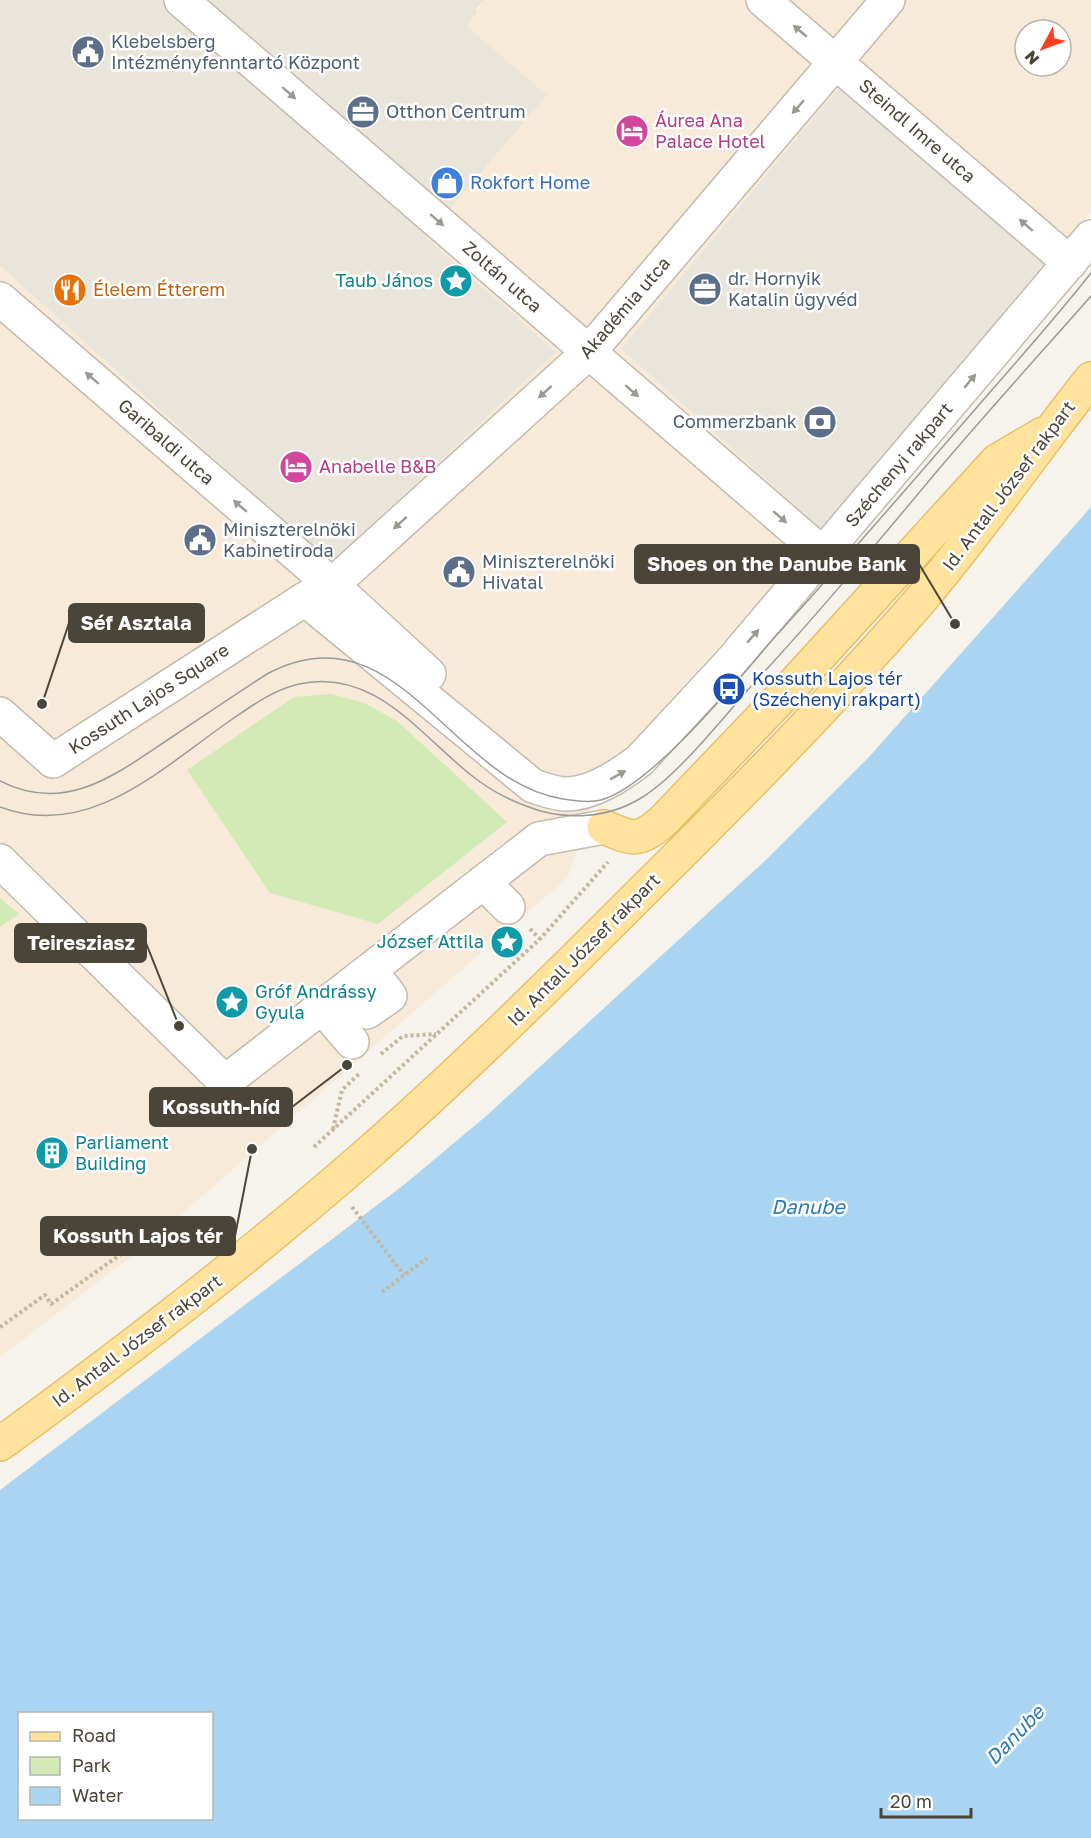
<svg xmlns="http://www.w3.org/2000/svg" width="1091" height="1838" font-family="'Golos Text',sans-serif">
  <rect width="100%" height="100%" fill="#f6f3ec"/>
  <path fill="#eae5da" d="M 0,0 L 484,0 L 476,9 L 548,95 L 426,237 L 556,352 L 331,564 L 0,266 Z
    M 840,86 L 1047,266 L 823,531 L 621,349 Z"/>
  <path fill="#f7ead8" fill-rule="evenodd" d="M 484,0 L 1091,0 L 1091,212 L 1047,266 L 840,86 L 621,349 L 823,531 L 601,777 L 568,877 L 145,1246 L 0,1357 L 0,266 L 331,564 L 556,352 L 426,237 L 547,95 L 467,27 ZM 1025,30 L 1061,30 L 1061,66 L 1025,66 Z"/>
  <path fill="#d2eab5" d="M 331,694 L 364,703 L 397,721 L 507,822 L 378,924 L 270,893 L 187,770 L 294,697 Z
    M 0,898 L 19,914 L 0,927 Z"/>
  <path fill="#a9d4f2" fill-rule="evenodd" d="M 1091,507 L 1091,1838 L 0,1838 L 0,1490 L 405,1184 L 485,1117 L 768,858 L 869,757 ZM 20,1714 L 212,1714 L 212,1818 L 20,1818 Z"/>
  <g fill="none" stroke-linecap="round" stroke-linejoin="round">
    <defs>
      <path id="minor" d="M 181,0 L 823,554
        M 763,0 L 1070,263
        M 0,299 L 332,585 L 429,674
        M 305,599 L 533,786 C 543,789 555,794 566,794 C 592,794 619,776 639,761 L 730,663 L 1091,237
        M 0,714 L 53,761 L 305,599 L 332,585 L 588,353 L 888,0
        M 0,861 L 225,1082 L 539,839 L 604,827
        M 483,882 L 508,907
        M 374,975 L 390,996 L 367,1012 L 350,993 Z
        M 322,1007 L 352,1042"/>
      <path id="major" d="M 604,827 C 634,840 639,842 664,820 L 791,687 L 997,461 L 1043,434
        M 0,1444 C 125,1353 247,1259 363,1158 C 459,1074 550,984 641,893 C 736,799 829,705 917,604 C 979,532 1032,453 1091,379"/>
    </defs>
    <use href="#minor" stroke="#c2bbae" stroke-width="36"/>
    <use href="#major" stroke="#e6c16a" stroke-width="36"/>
    <path stroke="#c4b79f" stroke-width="4" stroke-dasharray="3 3" stroke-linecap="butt" d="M 530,929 L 540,939
      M 381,1054 L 403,1036 L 436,1034
      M 333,1129 L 342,1090 L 360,1073
      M 314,1147 L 540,939 L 608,862
      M 352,1207 L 404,1275
      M 382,1292 L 427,1258
      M 0,1327 L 45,1295 L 51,1304 L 145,1237"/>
    <use href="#minor" stroke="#fff" stroke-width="33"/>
    <use href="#major" stroke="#ffe39c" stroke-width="33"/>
    <path stroke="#9a9a9a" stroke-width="1.5" d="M 0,781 C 68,816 120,771 175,735 C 205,715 236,694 267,674 C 397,604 450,782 563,799 C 575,801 589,803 601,800 C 652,786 737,680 774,638 C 839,567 902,494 965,421 C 1007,372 1051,324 1091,273
      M 0,807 C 89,841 163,767 231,720 C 253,705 273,690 299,684 C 374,667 420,735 471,775 C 487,788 507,799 526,806 C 563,821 607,819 641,798 C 678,776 724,716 754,683 C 818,614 878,542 938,470 C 988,411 1040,354 1091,296"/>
  </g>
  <defs><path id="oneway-solid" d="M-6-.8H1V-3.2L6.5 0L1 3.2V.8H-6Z" transform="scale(1.5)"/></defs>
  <g fill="#9c9892">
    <use href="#oneway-solid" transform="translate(800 31) rotate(-140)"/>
    <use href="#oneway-solid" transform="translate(289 93) rotate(41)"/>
    <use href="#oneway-solid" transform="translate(798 107) rotate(131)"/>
    <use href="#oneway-solid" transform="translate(437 220) rotate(41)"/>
    <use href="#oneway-solid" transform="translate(1026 225) rotate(-139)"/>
    <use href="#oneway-solid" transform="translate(92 378) rotate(-139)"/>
    <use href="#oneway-solid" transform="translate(970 381) rotate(-50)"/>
    <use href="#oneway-solid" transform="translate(632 391) rotate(41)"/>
    <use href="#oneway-solid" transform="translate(545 392) rotate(138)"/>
    <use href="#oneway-solid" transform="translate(240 506) rotate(-139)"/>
    <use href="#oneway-solid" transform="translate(780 517) rotate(41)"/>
    <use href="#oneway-solid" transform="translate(400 523) rotate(138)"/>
    <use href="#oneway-solid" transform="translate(753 636) rotate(-49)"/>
    <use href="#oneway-solid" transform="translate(618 775) rotate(-29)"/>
  </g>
  <defs>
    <symbol id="civic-disc" viewBox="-11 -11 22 22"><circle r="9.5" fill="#5c6f8a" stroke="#fff"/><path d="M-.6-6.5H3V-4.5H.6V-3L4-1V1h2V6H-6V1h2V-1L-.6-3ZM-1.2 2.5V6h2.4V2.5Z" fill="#fff"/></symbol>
    <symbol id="office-disc" viewBox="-11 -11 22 22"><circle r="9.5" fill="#5c6f8a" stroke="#fff"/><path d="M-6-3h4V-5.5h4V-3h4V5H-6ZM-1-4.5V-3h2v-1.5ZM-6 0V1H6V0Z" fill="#fff"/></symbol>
    <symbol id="hotel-disc" viewBox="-11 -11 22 22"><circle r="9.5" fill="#d1479c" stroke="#fff"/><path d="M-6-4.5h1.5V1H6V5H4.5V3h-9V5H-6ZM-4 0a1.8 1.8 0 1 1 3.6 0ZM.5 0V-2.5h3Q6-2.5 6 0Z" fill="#fff"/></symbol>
    <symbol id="shop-disc" viewBox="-11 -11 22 22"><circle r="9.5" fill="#3f7fe0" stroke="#fff"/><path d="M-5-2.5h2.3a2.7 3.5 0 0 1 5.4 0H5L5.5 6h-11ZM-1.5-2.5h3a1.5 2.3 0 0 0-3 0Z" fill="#fff"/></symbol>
    <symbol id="sight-disc" viewBox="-11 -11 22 22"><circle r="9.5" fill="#0f9aa8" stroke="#fff"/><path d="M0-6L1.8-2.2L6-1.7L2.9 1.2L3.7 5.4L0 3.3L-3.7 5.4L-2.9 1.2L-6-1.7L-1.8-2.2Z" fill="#fff"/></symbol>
    <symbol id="restaurant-disc" viewBox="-11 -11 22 22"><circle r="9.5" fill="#e8710a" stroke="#fff"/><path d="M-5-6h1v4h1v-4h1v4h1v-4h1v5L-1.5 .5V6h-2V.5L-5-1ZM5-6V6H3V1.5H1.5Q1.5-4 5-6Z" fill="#fff"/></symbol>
    <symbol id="bank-disc" viewBox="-11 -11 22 22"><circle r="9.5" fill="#5c6f8a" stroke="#fff"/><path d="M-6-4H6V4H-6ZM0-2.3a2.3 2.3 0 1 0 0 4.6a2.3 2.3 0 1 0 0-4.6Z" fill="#fff"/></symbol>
    <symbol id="bus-disc" viewBox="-11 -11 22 22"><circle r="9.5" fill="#1a4fb4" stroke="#fff"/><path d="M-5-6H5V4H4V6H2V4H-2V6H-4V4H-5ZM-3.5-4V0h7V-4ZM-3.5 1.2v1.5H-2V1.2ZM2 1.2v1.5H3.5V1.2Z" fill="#fff"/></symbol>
    <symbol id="building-disc" viewBox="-11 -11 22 22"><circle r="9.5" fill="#0f9aa8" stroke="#fff"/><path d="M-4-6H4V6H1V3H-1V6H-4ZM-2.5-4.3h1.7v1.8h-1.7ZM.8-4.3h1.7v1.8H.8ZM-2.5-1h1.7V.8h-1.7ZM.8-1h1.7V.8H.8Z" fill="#fff"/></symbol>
  </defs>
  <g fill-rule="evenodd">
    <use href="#civic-disc" x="69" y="33" width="38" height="38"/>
    <use href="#office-disc" x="344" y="93" width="38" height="38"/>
    <use href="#hotel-disc" x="613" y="112" width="38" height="38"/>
    <use href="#shop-disc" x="428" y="164" width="38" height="38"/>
    <use href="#sight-disc" x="437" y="262" width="38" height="38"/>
    <use href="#office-disc" x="686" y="270" width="38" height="38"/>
    <use href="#restaurant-disc" x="51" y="271" width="38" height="38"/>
    <use href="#bank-disc" x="801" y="403" width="38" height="38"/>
    <use href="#hotel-disc" x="277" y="448" width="38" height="38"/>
    <use href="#civic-disc" x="181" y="521" width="38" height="38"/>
    <use href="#civic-disc" x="440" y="553" width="38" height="38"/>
    <use href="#bus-disc" x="710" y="670" width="38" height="38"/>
    <use href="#sight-disc" x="488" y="923" width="38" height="38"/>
    <use href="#sight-disc" x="213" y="983" width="38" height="38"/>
    <use href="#building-disc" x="33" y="1134" width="38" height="38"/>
  </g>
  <g text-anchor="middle" stroke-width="5" stroke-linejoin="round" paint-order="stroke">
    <g font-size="18" fill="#4e5e75" stroke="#fff" text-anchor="start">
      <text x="111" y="48">Klebelsberg<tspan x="111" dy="21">Intézményfenntartó Központ</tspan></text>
      <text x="386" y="118">Otthon Centrum</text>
      <text x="728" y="285">dr. Hornyik<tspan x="728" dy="21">Katalin ügyvéd</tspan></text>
      <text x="797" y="428" text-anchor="end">Commerzbank</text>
      <text x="223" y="536">Miniszterelnöki<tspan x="223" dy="21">Kabinetiroda</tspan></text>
      <text x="482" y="568">Miniszterelnöki<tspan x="482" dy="21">Hivatal</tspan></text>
    </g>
    <g font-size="18" fill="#b23c85" stroke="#fff" text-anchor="start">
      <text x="655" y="127">Áurea Ana<tspan x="655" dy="21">Palace Hotel</tspan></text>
      <text x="319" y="473">Anabelle B&amp;B</text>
    </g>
    <g font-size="18" fill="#4b4439" stroke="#fff">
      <text transform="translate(917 131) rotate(41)" y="6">Steindl Imre utca</text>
      <text transform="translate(502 277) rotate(41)" y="6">Zoltán utca</text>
      <text transform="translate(625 308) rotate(-49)" y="6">Akadémia utca</text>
      <text transform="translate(166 442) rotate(41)" y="6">Garibaldi utca</text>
      <text transform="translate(899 465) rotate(-50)" y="6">Széchenyi rakpart</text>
      <text transform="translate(1009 486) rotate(-53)" y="6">Id. Antall József rakpart</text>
      <text transform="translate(149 699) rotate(-33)" y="6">Kossuth Lajos Square</text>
      <text transform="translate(584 950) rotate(-45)" y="6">Id. Antall József rakpart</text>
      <text transform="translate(137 1341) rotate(-37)" y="6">Id. Antall József rakpart</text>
    </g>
    <g font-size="18" fill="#366cbe" stroke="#fff" text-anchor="start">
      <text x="470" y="189">Rokfort Home</text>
    </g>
    <g font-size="18" fill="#0d838f" stroke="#fff" text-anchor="end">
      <text x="433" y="287">Taub János</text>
      <text x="484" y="948">József Attila</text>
      <text x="255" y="998" text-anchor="start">Gróf Andrássy<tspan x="255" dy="21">Gyula</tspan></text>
      <text x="75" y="1149" text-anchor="start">Parliament<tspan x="75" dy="21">Building</tspan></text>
    </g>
    <g font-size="18" fill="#c56008" stroke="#fff" text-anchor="start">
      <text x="93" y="296">Élelem Étterem</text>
    </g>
    <g font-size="18" fill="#164399" stroke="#fff" text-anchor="start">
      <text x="752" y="685">Kossuth Lajos tér<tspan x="752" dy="21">(Széchenyi rakpart)</tspan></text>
    </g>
    <g font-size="20" font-style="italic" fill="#2e7ab2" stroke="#fff">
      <text x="808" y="1214">Danube</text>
      <text transform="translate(1015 1735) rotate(-46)" y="7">Danube</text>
    </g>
  </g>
  <path fill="none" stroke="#4b4439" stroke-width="2" d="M955 624L919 564M42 704L69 623M179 1026L146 943M347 1065L292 1107M252 1149L235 1236"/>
  <g fill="#4b4439" stroke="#fff" stroke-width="2">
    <circle cx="955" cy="624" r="6"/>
    <circle cx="42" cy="704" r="6"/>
    <circle cx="179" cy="1026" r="6"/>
    <circle cx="347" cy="1065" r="6"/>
    <circle cx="252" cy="1149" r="6"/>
  </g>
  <g fill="#4b4439" stroke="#4b4439" stroke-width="2">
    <rect x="635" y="545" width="284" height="38" rx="6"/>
    <rect x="69" y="604" width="135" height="38" rx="6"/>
    <rect x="15" y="924" width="131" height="38" rx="6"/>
    <rect x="150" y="1088" width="142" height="38" rx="6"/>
    <rect x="41" y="1217" width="194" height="38" rx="6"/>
  </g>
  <g font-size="20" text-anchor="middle" font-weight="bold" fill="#fff">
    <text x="777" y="571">Shoes on the Danube Bank</text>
    <text x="136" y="630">Séf Asztala</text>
    <text x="81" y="950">Teiresziasz</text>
    <text x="221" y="1114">Kossuth-híd</text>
    <text x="138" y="1243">Kossuth Lajos tér</text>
  </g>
  <rect x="18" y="1712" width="195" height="108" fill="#ffffff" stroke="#b7b4b0" stroke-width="1.5"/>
  <rect x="30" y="1732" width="30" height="9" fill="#ffe39c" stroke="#b7b4b0" stroke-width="1.5"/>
  <text x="72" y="1742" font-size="18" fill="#4b4439">Road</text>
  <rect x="30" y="1757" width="30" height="18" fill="#d2eab5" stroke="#b7b4b0" stroke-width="1.5"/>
  <text x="72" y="1772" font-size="18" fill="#4b4439">Park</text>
  <rect x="30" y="1787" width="30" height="18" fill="#a9d4f2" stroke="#b7b4b0" stroke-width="1.5"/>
  <text x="72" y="1802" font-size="18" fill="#4b4439">Water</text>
  <g transform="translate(1043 48) rotate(229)"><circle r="28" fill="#ffffff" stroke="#b7b4b0" stroke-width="1.5"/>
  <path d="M0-4.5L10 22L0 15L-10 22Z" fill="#fc3f1d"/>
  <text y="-9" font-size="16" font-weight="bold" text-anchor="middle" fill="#4b4439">N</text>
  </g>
  <path d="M881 1808v9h90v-9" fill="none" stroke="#4b4439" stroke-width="3"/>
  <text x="890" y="1808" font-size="18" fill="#4b4439" stroke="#ffffff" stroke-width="4.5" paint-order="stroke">20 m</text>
</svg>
